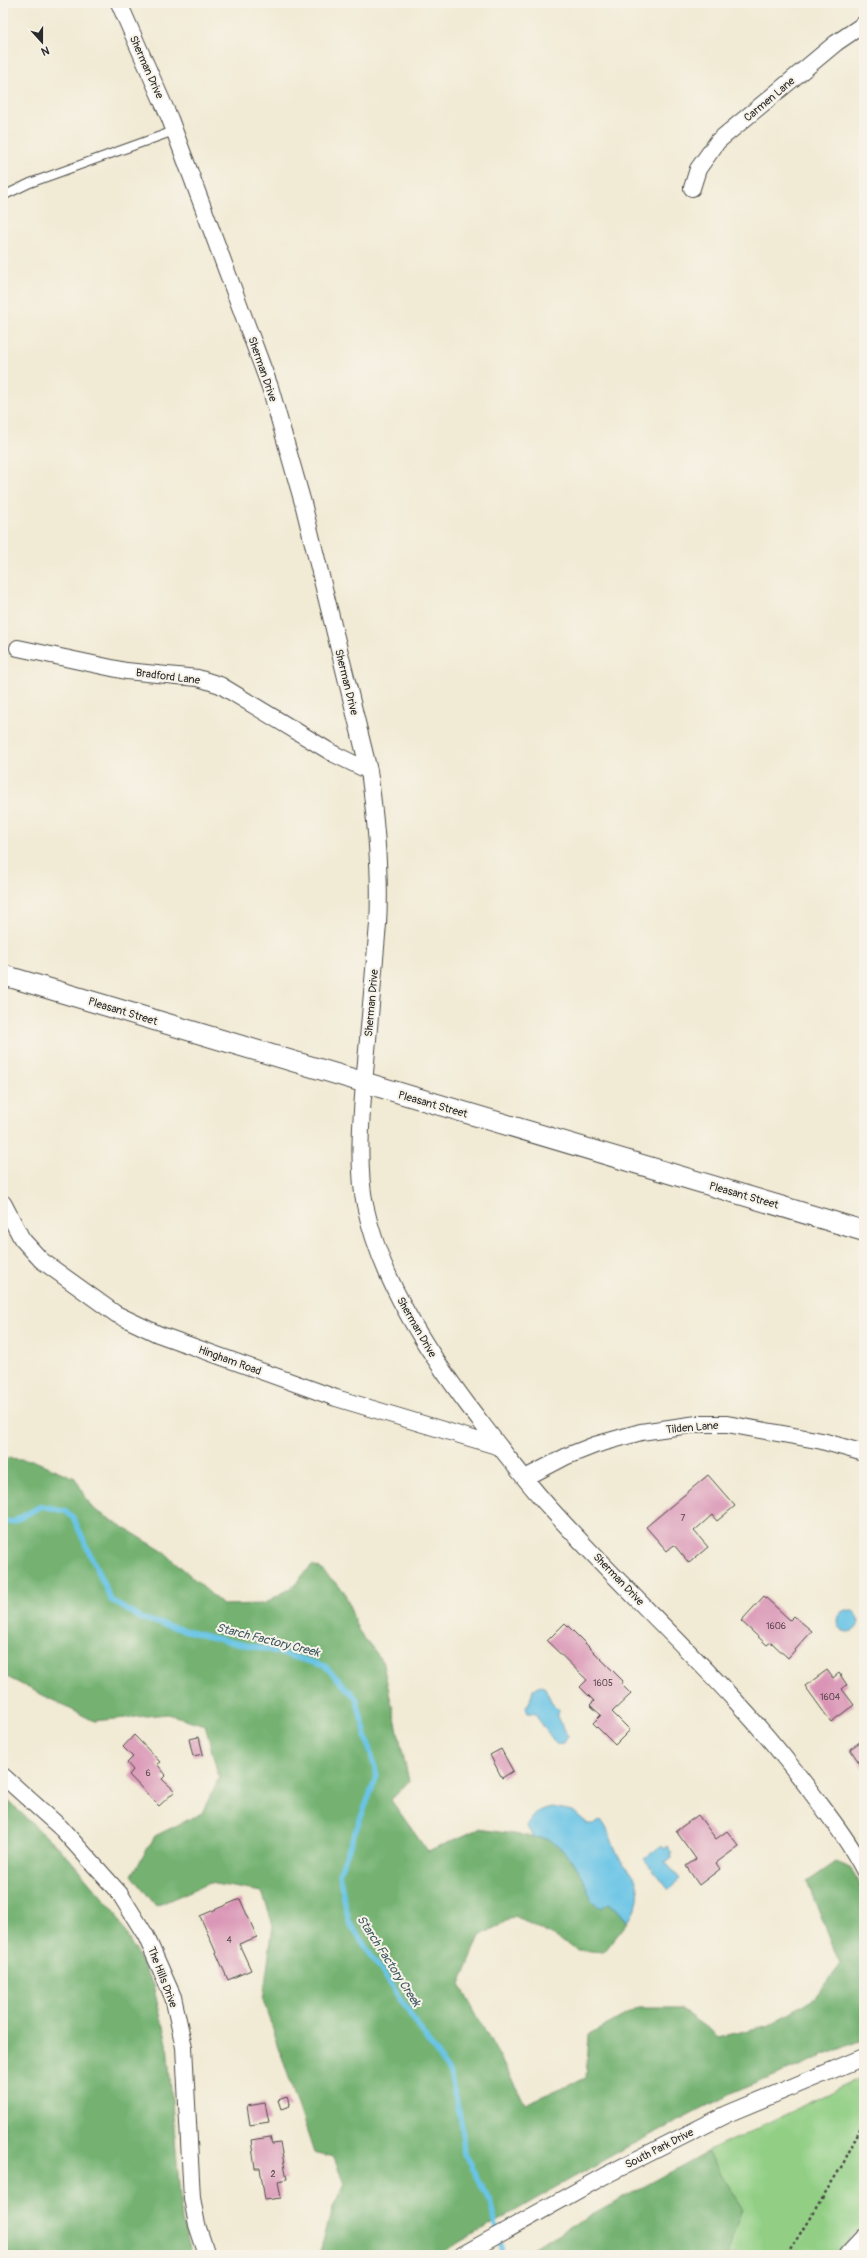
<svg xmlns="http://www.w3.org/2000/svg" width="867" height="2258" font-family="Pangolin,sans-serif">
  <rect width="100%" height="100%" fill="#f7f3e8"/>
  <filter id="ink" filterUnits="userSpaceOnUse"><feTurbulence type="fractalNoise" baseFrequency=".025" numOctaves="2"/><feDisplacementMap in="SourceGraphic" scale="8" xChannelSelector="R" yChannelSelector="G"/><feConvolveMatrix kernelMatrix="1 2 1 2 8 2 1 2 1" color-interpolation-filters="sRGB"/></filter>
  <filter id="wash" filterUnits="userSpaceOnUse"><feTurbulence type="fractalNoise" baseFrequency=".012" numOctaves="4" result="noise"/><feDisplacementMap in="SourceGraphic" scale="16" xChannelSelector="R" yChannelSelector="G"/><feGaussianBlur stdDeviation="0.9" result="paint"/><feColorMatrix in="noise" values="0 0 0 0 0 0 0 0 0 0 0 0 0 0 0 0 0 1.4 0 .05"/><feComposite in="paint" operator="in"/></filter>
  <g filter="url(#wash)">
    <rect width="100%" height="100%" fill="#f1ead4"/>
    <path fill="#92cf85" stroke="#5e7d58" d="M 864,2076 L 864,2225 L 835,2255 L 727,2255 L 743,2208 L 707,2152 Z"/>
    <path fill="#75b272" stroke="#506e4e" d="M 8,1458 L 32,1460 L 75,1478 L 92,1508 L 164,1552 L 223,1605 L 263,1604 L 291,1588 L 312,1565 L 320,1568 L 344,1591 L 358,1630 L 382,1660 L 409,1781 L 391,1800 L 428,1852 L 478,1829 L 549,1839 L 567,1853 L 584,1880 L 609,1904 L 616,1908 L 628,1922 L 604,1952 L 579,1950 L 515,1916 L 480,1936 L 460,1984 L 525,2104 L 586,2078 L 589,2035 L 638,2008 L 679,2008 L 719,2037 L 769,2025 L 812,2001 L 840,1964 L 807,1882 L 836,1862 L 851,1868 L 864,1895 L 864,2039 L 733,2093 L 625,2148 L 438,2255 L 319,2255 L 333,2207 L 344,2184 L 334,2158 L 314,2153 L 263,2000 L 273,1925 L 262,1892 L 209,1883 L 156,1906 L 132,1875 L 155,1836 L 202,1813 L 219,1778 L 205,1725 L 168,1714 L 94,1721 L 3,1675 L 3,1462 Z
      M 3,1796 L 67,1856 L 114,1911 L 153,1985 L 167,2043 L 182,2221 L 192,2255 L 3,2255 Z
      M 707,2152 L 743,2208 L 727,2255 L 519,2255 Z"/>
    <path fill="#69c4e6" stroke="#4a7888" d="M837 1621a11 11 0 1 1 22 0a11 11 0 1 1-22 0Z
      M 542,1686 L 545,1688 L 551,1701 L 560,1711 L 558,1712 L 558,1719 L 568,1736 L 564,1743 L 556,1744 L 534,1713 L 528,1713 L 525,1707 L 530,1701 L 533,1689 Z
      M 552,1807 L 573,1811 L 588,1824 L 594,1824 L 601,1820 C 609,1830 612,1842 617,1854 C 620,1861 625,1865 630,1871 C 644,1889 639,1904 628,1922 L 616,1908 L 609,1904 L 602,1908 L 592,1902 L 584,1880 L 567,1853 L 549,1839 L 533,1837 L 527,1827 C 532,1813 539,1810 552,1807 Z
      M 662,1845 L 664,1848 L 667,1846 L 672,1853 L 669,1855 L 672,1858 L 666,1863 L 680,1879 L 668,1889 L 644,1859 Z"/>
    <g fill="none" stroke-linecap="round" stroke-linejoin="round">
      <path stroke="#69c4e6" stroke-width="5.5" d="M 3,1522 L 13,1522 L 41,1506 L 66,1511 L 74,1519 L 111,1600 L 140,1618 L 209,1637 L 269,1650 L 325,1666 L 356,1698 L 377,1776 L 339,1874 L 349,1922 L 450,2074 L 462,2125 L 464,2154 L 490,2202 L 504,2255"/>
    </g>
    <g id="blocks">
      <path fill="#da95b6" d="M 708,1475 L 735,1506 L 717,1521 L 712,1515 L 694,1531 L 708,1547 L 689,1563 L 674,1545 L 667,1551 L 646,1527 Z
        M 764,1596 L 790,1620 L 794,1616 L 812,1631 L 788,1658 L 771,1642 L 767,1645 L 741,1621 Z
        M 565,1623 L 623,1681 L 621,1684 L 631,1694 L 612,1712 L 630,1730 L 615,1745 L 593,1723 L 601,1715 L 590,1705 L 594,1701 L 580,1687 L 587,1680 L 547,1641 Z
        M 827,1670 L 833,1678 L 839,1673 L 847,1685 L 842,1689 L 854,1705 L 831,1722 L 805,1686 Z
        M 134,1735 L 160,1762 L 157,1764 L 166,1775 L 162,1779 L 175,1791 L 159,1806 L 129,1775 L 133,1770 L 127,1763 L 133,1757 L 123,1747 Z
        M 199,1737 L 203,1754 L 193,1756 L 189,1739 Z
        M 864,1739 L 864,1770 L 850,1749 Z
        M 501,1749 L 513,1771 L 502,1778 L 490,1755 Z
        M 698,1815 L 716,1839 L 727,1831 L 739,1846 L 716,1863 L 720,1869 L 699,1885 L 686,1866 L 696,1859 L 676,1831 Z
        M 240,1899 L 257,1937 L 239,1944 L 251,1970 L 228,1980 L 200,1916 Z
        M 287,2097 L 290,2106 L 281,2109 L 278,2100 Z
        M 265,2103 L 269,2122 L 250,2125 L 247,2106 Z
        M 270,2137 L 272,2144 L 280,2143 L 287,2179 L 278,2181 L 281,2198 L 265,2200 L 260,2168 L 255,2168 L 251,2140 Z"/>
    </g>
  </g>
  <g filter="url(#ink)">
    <use href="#blocks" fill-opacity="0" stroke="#494844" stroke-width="1"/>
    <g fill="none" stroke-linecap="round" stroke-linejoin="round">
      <defs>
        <path id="service" d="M 3,196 L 30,183 L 174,131"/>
        <path id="minor" d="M 119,3 L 170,119 L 270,387 L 303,503 L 369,771 C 376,821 381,873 378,924 C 375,962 371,1001 368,1039 C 364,1088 355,1157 365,1205 C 381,1280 425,1348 470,1408 C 496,1442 522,1477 550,1508 C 637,1605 737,1690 814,1796 C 832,1820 850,1843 864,1870
          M 692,188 L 698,169 L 718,141 L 836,43 L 864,24
          M 18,648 L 126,671 L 198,678 L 220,685 L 334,754 L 369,771
          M 3,1203 L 22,1239 L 41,1260 L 116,1314 L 158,1334 L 336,1398 L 500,1447
          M 525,1478 L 567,1456 L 595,1445 L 641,1432 L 697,1424 L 727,1424 L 822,1441 L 864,1453
          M 3,1776 L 61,1828 L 120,1894 L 146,1936 L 173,1997 L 184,2047 L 192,2198 L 197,2225 L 207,2255
          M 462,2255 L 604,2176 L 727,2114 L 864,2057"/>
        <path id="tertiary" d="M 3,975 L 864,1231
          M 849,2255 L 864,2239"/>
      </defs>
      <use href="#service" stroke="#494844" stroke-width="10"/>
      <use href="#minor" stroke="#494844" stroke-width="18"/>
      <use href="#tertiary" stroke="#494844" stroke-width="22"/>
      <path stroke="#494844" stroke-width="2.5" stroke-dasharray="3 3" stroke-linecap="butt" d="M 862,2125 L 864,2120
        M 787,2255 L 843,2164 L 862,2125 L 864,2125"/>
      <use href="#service" stroke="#fff" stroke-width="8"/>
      <use href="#minor" stroke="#fff" stroke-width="16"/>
      <use href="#tertiary" stroke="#fff" stroke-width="20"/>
    </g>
  </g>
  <g text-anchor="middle" stroke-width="4" stroke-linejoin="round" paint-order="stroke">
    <g font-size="9" fill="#57464e">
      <text x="683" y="1521">7</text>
      <text x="776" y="1629">1606</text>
      <text x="603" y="1686">1605</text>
      <text x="830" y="1700">1604</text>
      <text x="148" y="1776">6</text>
      <text x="229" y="1943">4</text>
      <text x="273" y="2177">2</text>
    </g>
    <g font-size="11" fill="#2b2b2b" stroke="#f7f3e8">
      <text transform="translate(147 67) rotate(66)" y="4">Sherman Drive</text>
      <text transform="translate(769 99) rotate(-40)" y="4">Carmen Lane</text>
      <text transform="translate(263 369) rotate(71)" y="4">Sherman Drive</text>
      <text transform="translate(168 676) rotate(7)" y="4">Bradford Lane</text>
      <text transform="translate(347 682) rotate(76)" y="4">Sherman Drive</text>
      <text transform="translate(371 1003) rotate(-85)" y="4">Sherman Drive</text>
      <text transform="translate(123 1011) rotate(17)" y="4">Pleasant Street</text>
      <text transform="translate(433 1104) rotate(16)" y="4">Pleasant Street</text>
      <text transform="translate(744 1195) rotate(16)" y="4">Pleasant Street</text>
      <text transform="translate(417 1327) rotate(60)" y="4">Sherman Drive</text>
      <text transform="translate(230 1360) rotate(20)" y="4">Hingham Road</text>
      <text transform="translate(692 1427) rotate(-5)" y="4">Tilden Lane</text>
      <text transform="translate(619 1579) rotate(46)" y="4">Sherman Drive</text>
      <text transform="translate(163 1977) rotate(69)" y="4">The Hills Drive</text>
      <text transform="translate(659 2148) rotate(-27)" y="4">South Park Drive</text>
    </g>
    <g font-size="12" font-style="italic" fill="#3e5963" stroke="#f7f3e8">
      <text transform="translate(268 1640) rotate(14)" y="4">Starch Factory Creek</text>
      <text transform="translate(389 1961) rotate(57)" y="4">Starch Factory Creek</text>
    </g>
  </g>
  <rect width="867" height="2258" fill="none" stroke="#f7f3e8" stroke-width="16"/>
  <g transform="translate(42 42) rotate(159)" stroke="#f7f3e8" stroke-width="3" paint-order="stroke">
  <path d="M0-3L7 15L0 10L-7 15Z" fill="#2b2b2b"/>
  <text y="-6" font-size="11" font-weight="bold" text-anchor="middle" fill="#2b2b2b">N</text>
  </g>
</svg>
